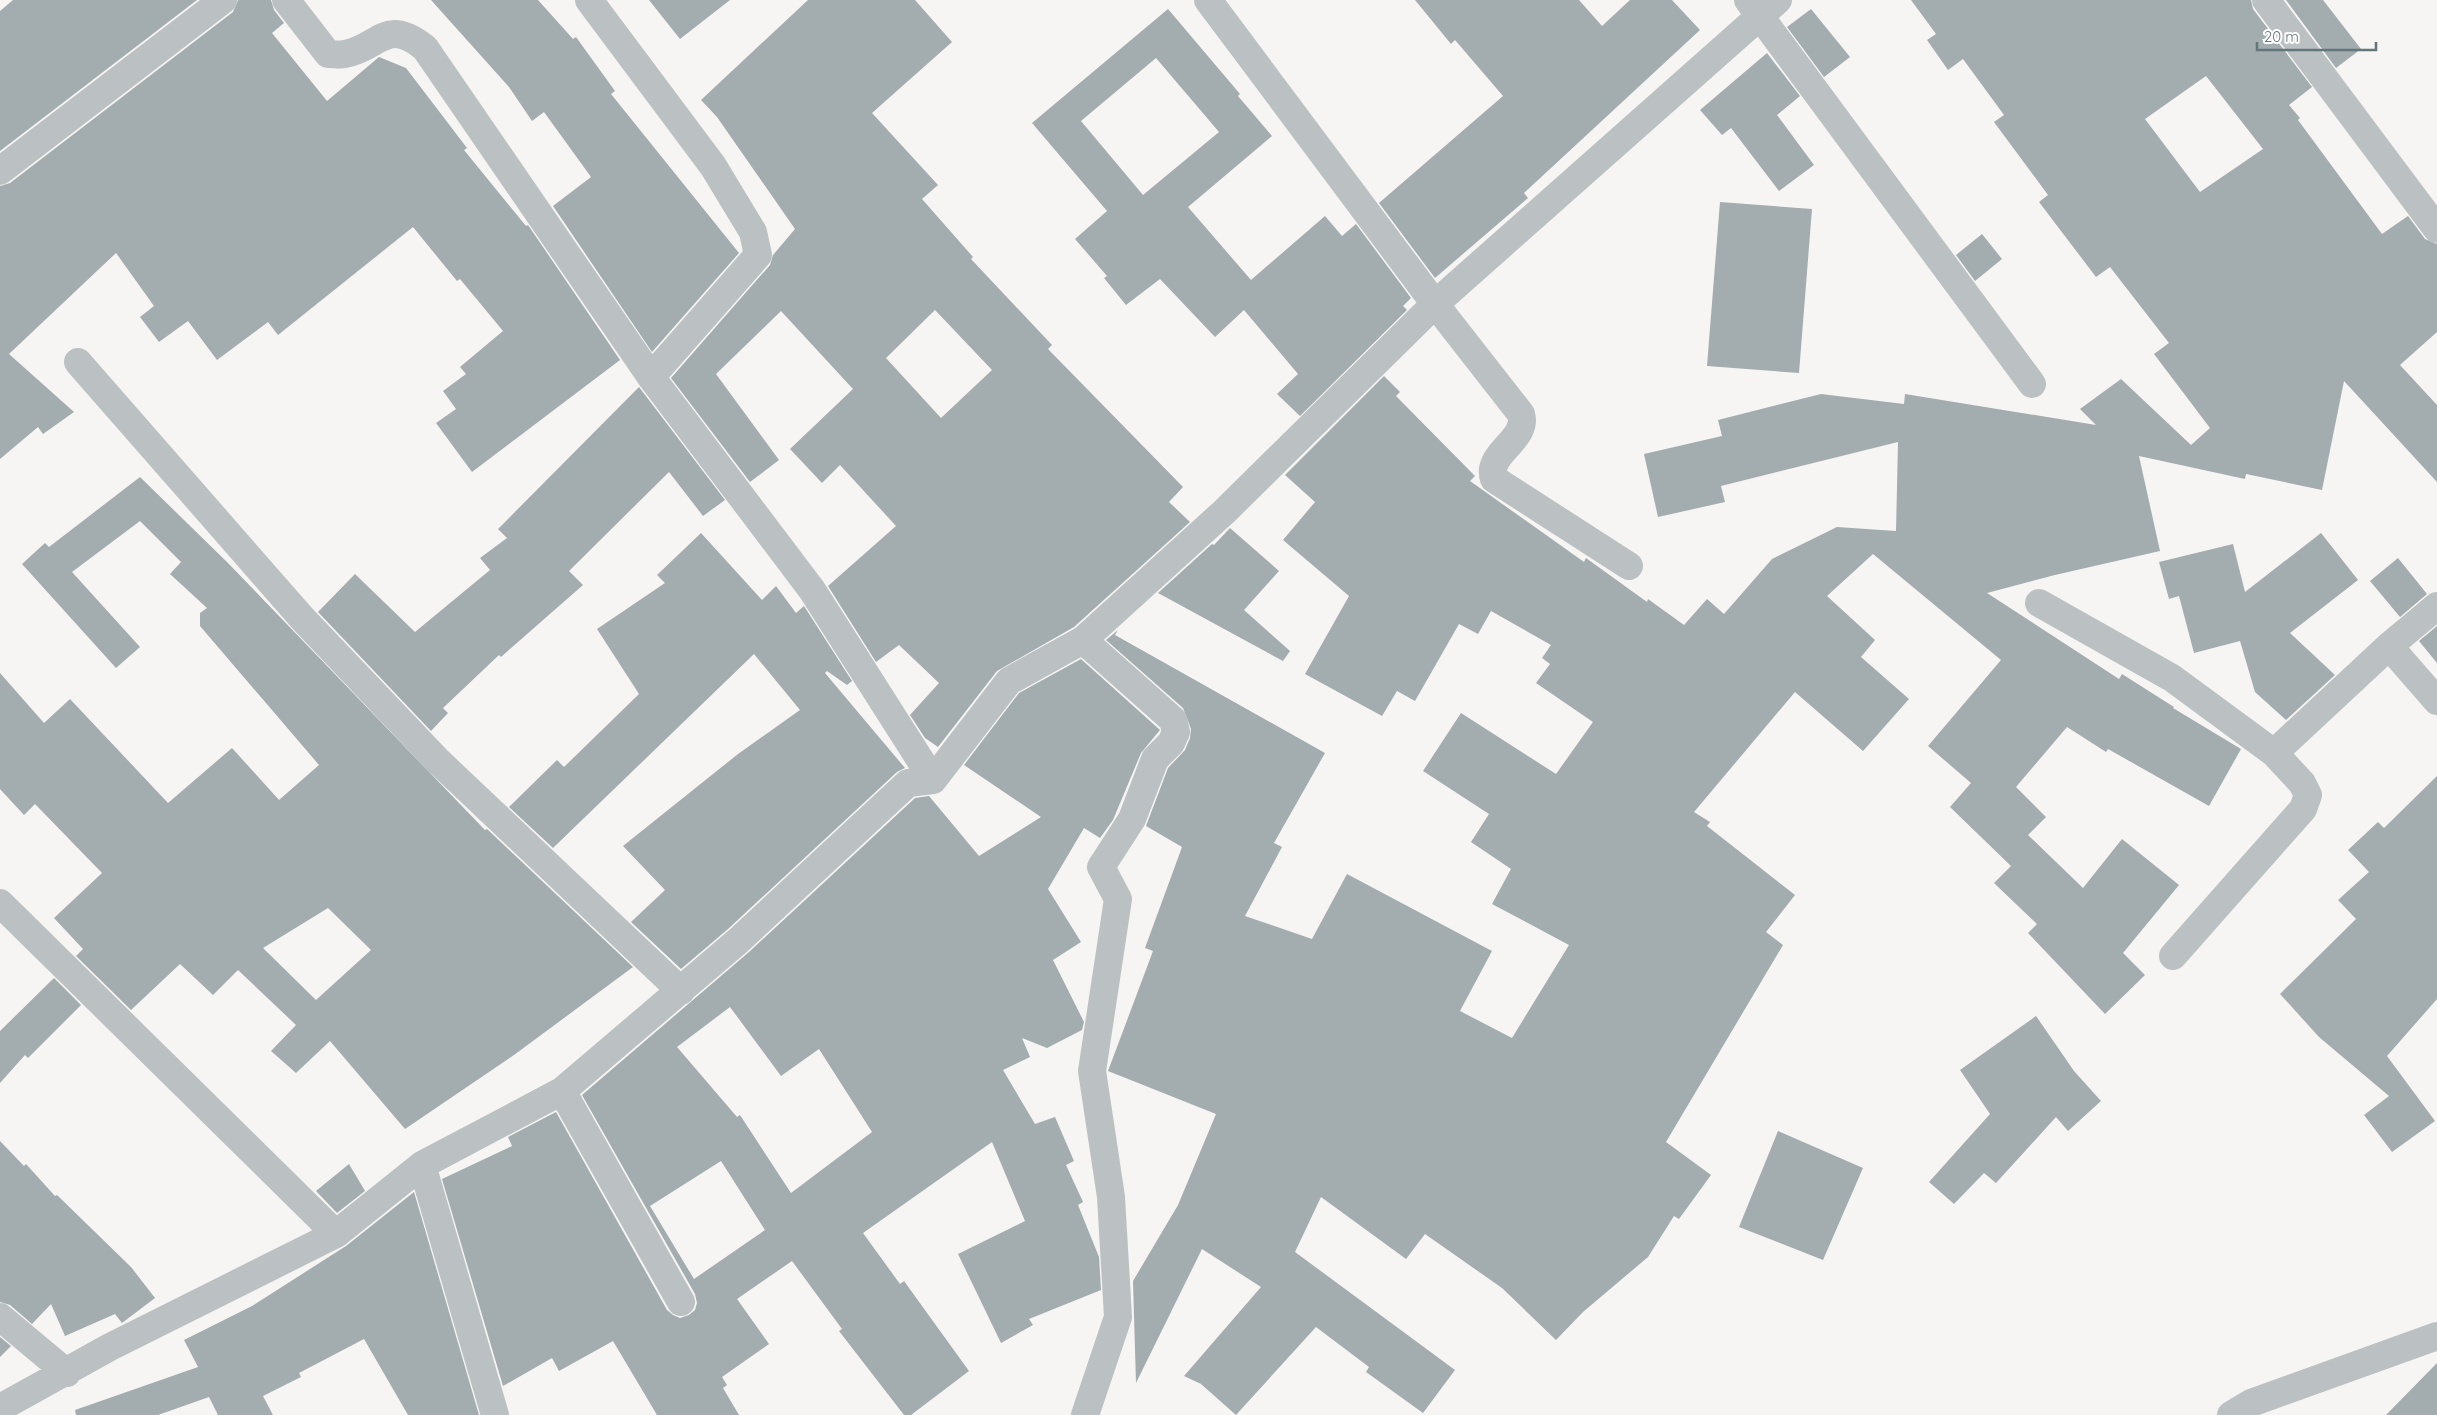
<svg xmlns="http://www.w3.org/2000/svg" width="2437" height="1415" font-family="Quicksand,sans-serif">
  <rect width="100%" height="100%" fill="#f6f5f3"/>
  <path fill="#a3acaf" fill-rule="evenodd" d="M 13,0 L 197,0 L 0,151 L 0,11 Z
    M 238,0 L 271,0 L 274,10 L 284,23 L 272,33 L 327,101 L 379,57 L 406,68 L 467,148 L 464,150 L 526,226 L 528,225 L 620,360 L 472,472 L 436,423 L 456,409 L 443,391 L 466,374 L 460,367 L 503,331 L 460,279 L 457,281 L 413,227 L 278,335 L 268,322 L 217,360 L 188,321 L 159,342 L 140,317 L 154,306 L 116,253 L 9,354 L 74,412 L 43,434 L 38,427 L 0,459 L 0,186 L 10,183 L 233,12 Z
    M 431,0 L 538,0 L 573,39 L 576,37 L 615,91 L 611,94 L 739,253 L 652,352 L 553,206 L 591,177 L 544,112 L 532,121 L 509,87 Z
    M 649,0 L 730,0 L 680,39 Z
    M 808,0 L 915,0 L 952,42 L 872,113 L 938,185 L 922,199 L 973,257 L 971,259 L 1052,345 L 1048,349 L 1183,487 L 1169,502 L 1190,522 L 1074,627 L 997,671 L 938,747 L 925,738 L 910,715 L 939,683 L 899,645 L 876,662 L 828,586 L 896,526 L 840,465 L 822,483 L 790,449 L 853,389 L 781,311 L 716,374 L 779,460 L 750,482 L 671,378 L 770,265 L 773,255 L 795,229 L 717,117 L 701,100 ZM 935,310 L 992,370 L 941,418 L 886,358 Z
    M 1415,0 L 1579,0 L 1602,26 L 1630,0 L 1672,0 L 1700,30 L 1524,193 L 1528,198 L 1435,278 L 1379,203 L 1503,96 L 1455,40 L 1451,44 Z
    M 1911,0 L 2251,0 L 2253,9 L 2312,87 L 2289,105 L 2300,118 L 2298,120 L 2382,234 L 2408,216 L 2425,239 L 2437,244 L 2437,332 L 2400,365 L 2437,405 L 2437,482 L 2344,381 L 2322,490 L 2246,474 L 2245,479 L 2139,456 L 2160,551 L 2055,575 L 1987,593 L 2119,679 L 2122,674 L 2174,707 L 2173,708 L 2241,749 L 2209,806 L 2108,749 L 2106,752 L 2067,727 L 2016,787 L 2046,817 L 2028,835 L 2083,888 L 2122,839 L 2179,885 L 2123,953 L 2145,975 L 2105,1014 L 2028,933 L 2037,924 L 1994,883 L 2011,866 L 1950,807 L 1971,783 L 1928,746 L 2001,660 L 1873,554 L 1827,596 L 1875,640 L 1861,657 L 1909,699 L 1863,751 L 1795,692 L 1694,812 L 1710,822 L 1707,826 L 1795,895 L 1766,932 L 1783,945 L 1666,1142 L 1711,1175 L 1679,1219 L 1674,1216 L 1648,1257 L 1583,1312 L 1556,1340 L 1502,1288 L 1425,1234 L 1406,1259 L 1321,1197 L 1295,1252 L 1455,1370 L 1423,1413 L 1366,1372 L 1369,1367 L 1316,1327 L 1236,1415 L 1201,1384 L 1184,1376 L 1261,1287 L 1202,1249 L 1136,1383 L 1133,1281 L 1178,1205 L 1216,1114 L 1108,1071 L 1153,951 L 1145,948 L 1182,847 L 1146,826 L 1168,768 L 1185,750 L 1190,738 L 1191,729 L 1183,708 L 1106,640 L 1118,630 L 1115,635 L 1325,753 L 1274,843 L 1282,847 L 1245,916 L 1312,939 L 1347,874 L 1492,951 L 1460,1011 L 1512,1038 L 1569,945 L 1492,904 L 1511,869 L 1471,842 L 1489,814 L 1423,771 L 1461,713 L 1556,774 L 1593,722 L 1536,683 L 1550,664 L 1542,658 L 1551,645 L 1491,611 L 1478,634 L 1459,624 L 1415,701 L 1397,691 L 1382,716 L 1305,674 L 1349,596 L 1283,540 L 1315,502 L 1285,475 L 1384,376 L 1400,392 L 1396,396 L 1475,476 L 1470,481 L 1584,562 L 1586,558 L 1647,602 L 1648,599 L 1684,625 L 1707,599 L 1724,614 L 1772,559 L 1837,527 L 1896,531 L 1898,442 L 1721,486 L 1725,502 L 1658,517 L 1644,454 L 1722,436 L 1718,420 L 1821,394 L 1904,404 L 1905,394 L 2096,425 L 2080,409 L 2121,379 L 2191,445 L 2210,428 L 2154,354 L 2169,343 L 2110,267 L 2096,277 L 2039,202 L 2048,195 L 1994,122 L 2004,115 L 1963,59 L 1948,70 L 1927,40 L 1936,34 ZM 2206,76 L 2263,149 L 2200,192 L 2145,119 Z
    M 2286,0 L 2323,0 L 2361,49 L 2336,68 Z
    M 1168,9 L 1240,94 L 1238,96 L 1272,136 L 1188,207 L 1251,280 L 1325,216 L 1342,236 L 1356,224 L 1411,298 L 1403,306 L 1407,310 L 1300,416 L 1277,394 L 1298,374 L 1244,310 L 1215,337 L 1160,279 L 1126,305 L 1104,278 L 1107,276 L 1075,239 L 1107,211 L 1032,123 ZM 1156,58 L 1219,132 L 1143,195 L 1081,121 Z
    M 1811,9 L 1850,57 L 1824,77 L 1787,27 Z
    M 1767,53 L 1800,96 L 1777,115 L 1814,165 L 1779,191 L 1731,128 L 1722,135 L 1700,110 Z
    M 1720,202 L 1812,209 L 1799,373 L 1707,366 Z
    M 1982,234 L 2002,259 L 1975,281 L 1956,255 Z
    M 639,387 L 725,500 L 703,516 L 669,472 L 569,571 L 583,585 L 501,657 L 499,655 L 443,708 L 448,713 L 431,731 L 318,612 L 355,574 L 415,632 L 490,570 L 480,558 L 507,538 L 498,529 Z
    M 140,477 L 227,562 L 485,830 L 487,829 L 633,967 L 514,1055 L 405,1129 L 330,1041 L 296,1073 L 271,1051 L 296,1025 L 238,970 L 213,995 L 180,964 L 131,1010 L 76,956 L 83,949 L 54,918 L 102,873 L 35,804 L 24,815 L 0,789 L 0,673 L 44,723 L 70,699 L 168,803 L 232,748 L 279,800 L 319,765 L 200,626 L 200,613 L 207,608 L 170,574 L 181,562 L 140,521 L 72,572 L 140,647 L 116,668 L 22,564 L 45,543 L 49,547 ZM 328,908 L 371,950 L 316,1000 L 263,948 Z
    M 1230,528 L 1279,571 L 1244,610 L 1290,651 L 1283,661 L 1158,593 L 1212,544 L 1214,545 Z
    M 701,533 L 762,600 L 776,586 L 796,613 L 804,606 L 852,681 L 847,685 L 827,671 L 825,673 L 905,768 L 897,772 L 728,929 L 681,969 L 631,922 L 665,890 L 623,846 L 738,754 L 800,710 L 754,654 L 553,848 L 509,807 L 557,760 L 564,767 L 639,694 L 597,629 L 665,583 L 657,575 Z
    M 2321,533 L 2358,580 L 2290,633 L 2335,675 L 2286,720 L 2255,692 L 2240,641 L 2194,653 L 2179,596 L 2169,599 L 2159,562 L 2233,544 L 2245,592 Z
    M 2398,558 L 2427,594 L 2400,617 L 2370,581 Z
    M 2437,626 L 2437,663 L 2419,641 Z
    M 1081,659 L 1160,730 L 1141,753 L 1113,820 L 1100,838 L 1084,828 L 1048,889 L 1081,942 L 1053,960 L 1084,1022 L 1082,1030 L 1047,1048 L 1022,1038 L 1030,1057 L 1003,1070 L 1035,1124 L 1055,1117 L 1074,1161 L 1066,1165 L 1083,1202 L 1078,1205 L 1099,1257 L 1101,1290 L 1029,1319 L 1033,1325 L 1001,1343 L 958,1254 L 1025,1221 L 992,1142 L 863,1233 L 900,1284 L 904,1281 L 969,1371 L 911,1415 L 904,1415 L 839,1331 L 842,1329 L 792,1261 L 737,1299 L 769,1344 L 722,1377 L 727,1385 L 723,1388 L 739,1415 L 657,1415 L 613,1341 L 559,1371 L 552,1358 L 503,1386 L 442,1179 L 512,1146 L 508,1137 L 556,1112 L 667,1310 L 673,1315 L 680,1318 L 689,1315 L 695,1310 L 697,1303 L 695,1294 L 582,1095 L 749,952 L 915,798 L 929,796 L 979,856 L 1041,817 L 964,765 L 1019,693 ZM 730,1007 L 781,1076 L 819,1049 L 872,1132 L 791,1193 L 740,1115 L 737,1117 L 677,1047 ZM 721,1161 L 765,1230 L 694,1279 L 650,1206 Z
    M 2437,776 L 2437,999 L 2387,1056 L 2435,1121 L 2392,1152 L 2364,1115 L 2389,1096 L 2319,1037 L 2280,994 L 2356,919 L 2338,900 L 2369,872 L 2348,850 L 2378,822 L 2384,828 Z
    M 54,978 L 81,1005 L 28,1058 L 25,1055 L 0,1083 L 0,1031 Z
    M 2036,1016 L 2074,1071 L 2101,1101 L 2068,1131 L 2056,1117 L 1996,1183 L 1984,1173 L 1954,1204 L 1929,1182 L 1990,1114 L 1960,1070 Z
    M 1778,1131 L 1863,1168 L 1823,1260 L 1739,1227 Z
    M 0,1141 L 24,1166 L 26,1164 L 55,1196 L 57,1195 L 131,1267 L 155,1298 L 122,1323 L 115,1314 L 65,1336 L 51,1304 L 32,1324 L 10,1305 L 0,1302 Z
    M 349,1164 L 365,1191 L 337,1213 L 316,1191 Z
    M 414,1192 L 479,1415 L 408,1415 L 364,1339 L 299,1373 L 301,1377 L 263,1396 L 273,1415 L 218,1415 L 209,1397 L 158,1415 L 76,1415 L 75,1410 L 198,1367 L 184,1340 L 252,1306 L 346,1246 Z
    M 0,1337 L 11,1346 L 0,1357 Z
    M 2437,1363 L 2437,1415 L 2386,1415 Z"/>
  <g fill="none" stroke-linecap="round" stroke-linejoin="round">
    <path stroke="#bbc0c2" stroke-width="28" d="M 286,0 L 328,54 C 334,54 340,55 345,54 C 380,48 385,16 425,48 L 651,377 L 812,590 L 933,780
      M 589,0 L 713,166 L 753,232 L 758,255 L 651,377
      M 1208,0 L 1435,304 L 1521,414 C 1529,440 1485,453 1494,479 L 1629,566
      M 1748,0 L 2032,384
      M 2266,0 L 2437,229
      M 0,171 L 223,0
      M 78,362 L 302,618 L 437,760 L 681,991
      M 2039,603 L 2172,678 L 2274,753 L 2302,783 L 2308,795 L 2303,809 L 2173,956
      M 1083,640 L 1173,720 L 1176,732 L 1171,743 L 1155,759 L 1132,819 L 1101,867 L 1118,899 L 1092,1071 L 1111,1197 L 1118,1317 L 1085,1415
      M 2389,646 L 2437,701
      M 2274,753 L 2389,646 L 2437,606
      M 0,903 L 336,1234
      M 562,1091 L 681,1302
      M 422,1165 L 495,1415
      M 0,1317 L 67,1373
      M 0,1408 L 110,1347 L 336,1234 L 422,1165 L 562,1091 L 738,941 L 908,783 L 933,780 L 1009,681 L 1083,640 L 1224,512 L 1435,304 L 1778,0
      M 2231,1415 L 2251,1403 L 2437,1336"/>
  </g>
  <path d="M2257 42v8h119v-8" fill="none" stroke="#64757b" stroke-width="2.5"/>
  <text x="2264" y="42" font-size="15" fill="#64757b" stroke="#ffffff" stroke-width="4" paint-order="stroke">20 m</text>
</svg>
